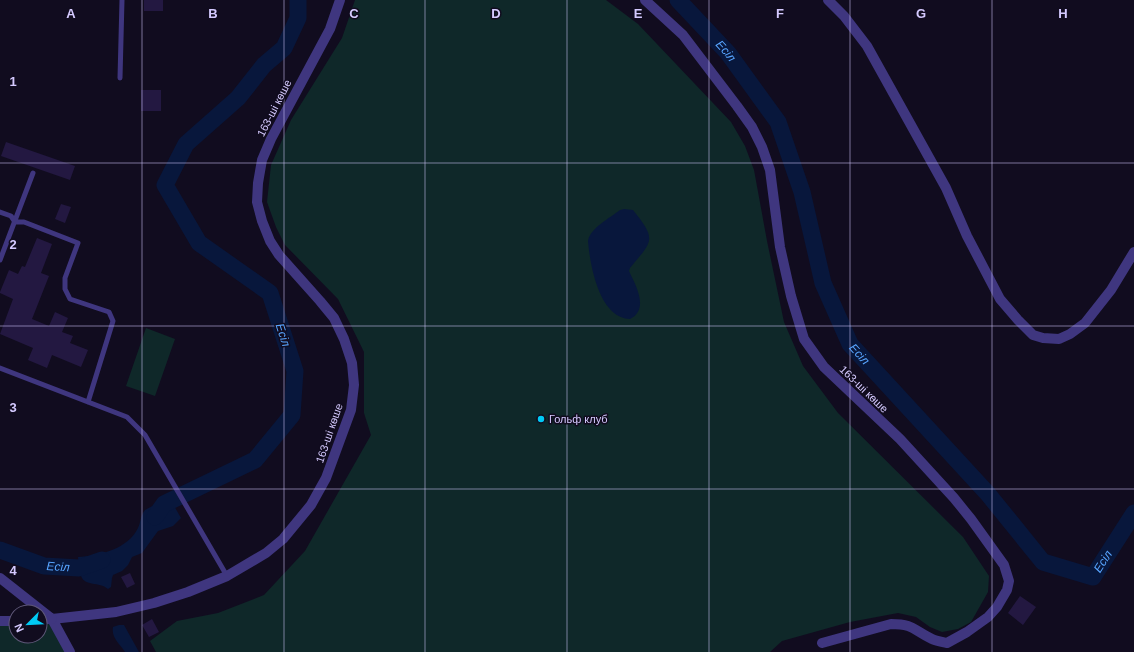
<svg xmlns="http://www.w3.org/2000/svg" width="1134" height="652" font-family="Helvetica,sans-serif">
  <rect width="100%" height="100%" fill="#110c1f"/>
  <path fill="#0f2829" d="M 355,0 L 606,0 L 638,24 L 731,122 L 745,146 L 754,170 L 767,241 L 784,322 L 803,366 L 838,413 L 963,537 L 989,576 L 988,592 L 971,622 L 958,629 L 942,632 L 930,627 L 916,617 L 898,613 L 850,622 L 782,641 L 770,652 L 156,652 L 150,641 L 177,621 L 218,613 L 264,595 L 305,551 L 371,435 L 364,413 L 364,352 L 338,299 L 285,245 L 276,227 L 267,202 L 271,165 L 291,120 L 342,38 Z
    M 146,328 L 175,339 L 155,396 L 126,386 Z
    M 52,619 L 70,652 L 0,652 L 0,624 L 16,623 L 16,636 L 40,636 L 40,620 Z"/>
  <path fill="#08173c" d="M 624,209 L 633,210 C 657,240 653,240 630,268 L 629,271 C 635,284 650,309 630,319 C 599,318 590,265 588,241 C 590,228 610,218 620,210 Z
    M 169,497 L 181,518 L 173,526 L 158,531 L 142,553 L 132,557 L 128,565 L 122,571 L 113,575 L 112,578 L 111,587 L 108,589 C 99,581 85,587 81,576 C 79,570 79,563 78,557 C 99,556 128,549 138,528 C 141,522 140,516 145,510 Z
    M 119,625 L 124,625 L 139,652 L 125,652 C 120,644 111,638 113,627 Z"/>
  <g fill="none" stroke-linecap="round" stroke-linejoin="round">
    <g stroke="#08173c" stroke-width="17">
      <path id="s1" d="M 678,0 L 728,53 L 778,122 L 802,192 L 823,283 L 850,344 L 988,494 L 1043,562 L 1093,577 L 1134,513"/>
      <path d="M 155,517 L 164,504 L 255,460 L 292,415 L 295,371 L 270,293 L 199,243 L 165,185 L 186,144 L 238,98 L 264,65 L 284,48 L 298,18 L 298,0"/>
      <path id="s2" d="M 0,550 L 44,566 L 79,568 L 102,560"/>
    </g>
  </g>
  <path fill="#231841" d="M 144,0 L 163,0 L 163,11 L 144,11 Z
    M 141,90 L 161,90 L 161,111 L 141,111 Z
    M 6,142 L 75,166 L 70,180 L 1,156 Z
    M 61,204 L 71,207 L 65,223 L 55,219 Z
    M 37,238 L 52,244 L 41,273 L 49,276 L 32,319 L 49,326 L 55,312 L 68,318 L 62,332 L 73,336 L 70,343 L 88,350 L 81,367 L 52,355 L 47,368 L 28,360 L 33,348 L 0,334 L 13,299 L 0,293 L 0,292 L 9,270 L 18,274 L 22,266 L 25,267 Z
    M 130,573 L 135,584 L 127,588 L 121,577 Z
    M 1020,596 L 1036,607 L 1023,625 L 1008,613 Z
    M 152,619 L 159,632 L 149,637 L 142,625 Z"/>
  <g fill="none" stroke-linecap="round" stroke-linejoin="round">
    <path stroke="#3f367f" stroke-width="5" d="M 120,78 L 122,0
      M 0,212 L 11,216 L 15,222 L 24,222 L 78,243 L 65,278 L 65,289 L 70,299 L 109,312 L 113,321 L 88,402
      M 0,260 L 33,173
      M 0,368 L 127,417 L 145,435 L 227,576"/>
    <path stroke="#3f367f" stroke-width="10" d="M 645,0 L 683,35 L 737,106 L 752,127 L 762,147 L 770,170 L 780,247 L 791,296 L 804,339 L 824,367 L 900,439 L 954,498 L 971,519 L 1004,565 L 1009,581 L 1007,590 L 997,607 L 988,617 L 967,632 L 947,643 C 942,642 936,641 932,639 C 913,630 914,624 891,624 L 822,643
      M 828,0 L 844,16 L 867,46 L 946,188 L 967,236 L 1000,299 L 1018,320 L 1033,335 L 1043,338 L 1059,339 L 1070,334 L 1085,323 L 1111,290 L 1134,252
      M 0,578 L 52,619 L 70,652
      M 52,619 L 116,612 L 154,603 L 188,592 L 227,576 L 266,553 L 283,539 L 311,505 L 326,478 L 351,410 L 354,385 L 352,363 L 344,339 L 334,318 L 320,301 L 279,255 L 270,241 L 262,221 L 257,202 L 258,183 L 262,160 L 271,139 L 330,29 L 340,0"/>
    <path stroke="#3f367f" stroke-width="10" d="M 40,619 L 52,619
      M 0,621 L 16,621"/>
  </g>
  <path fill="none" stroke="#d5caff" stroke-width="1" stroke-opacity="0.55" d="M 142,0 L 142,652M 284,0 L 284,652M 425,0 L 425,652M 567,0 L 567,652M 709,0 L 709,652M 850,0 L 850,652M 992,0 L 992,652M 0,163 L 1134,163M 0,326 L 1134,326M 0,489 L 1134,489"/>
  <circle fill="#00caf5" stroke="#110c1f" stroke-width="1.5" cx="541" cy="419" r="4"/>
  <g text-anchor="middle" stroke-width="3" stroke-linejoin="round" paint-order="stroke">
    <g font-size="11" fill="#d5caff" stroke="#110c1f">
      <text transform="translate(274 108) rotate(-63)" y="4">163-ші көше</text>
      <text transform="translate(864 389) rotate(44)" y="4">163-ші көше</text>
      <text transform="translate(329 433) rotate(-71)" y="4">163-ші көше</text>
    </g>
    <g font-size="11" fill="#d5caff" stroke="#110c1f" text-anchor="start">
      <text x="549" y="423">Гольф клуб</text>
    </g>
    <g font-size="12" font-style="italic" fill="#58a5ff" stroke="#110c1f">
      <text dy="4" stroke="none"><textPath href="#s1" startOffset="70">Есіл</textPath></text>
      <text transform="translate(283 335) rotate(72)" y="4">Есіл</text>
      <text dy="4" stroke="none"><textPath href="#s1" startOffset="406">Есіл</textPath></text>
      <text dy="4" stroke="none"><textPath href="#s1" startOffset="754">Есіл</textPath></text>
      <text dy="4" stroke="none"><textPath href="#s2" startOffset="61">Есіл</textPath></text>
    </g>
  </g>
  <g font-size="13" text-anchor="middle" font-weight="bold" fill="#d5caff" stroke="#110c1f" stroke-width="3" stroke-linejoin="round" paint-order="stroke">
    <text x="71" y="18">A</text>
    <text x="213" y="18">B</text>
    <text x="354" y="18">C</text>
    <text x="496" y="18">D</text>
    <text x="638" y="18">E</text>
    <text x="780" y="18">F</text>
    <text x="921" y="18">G</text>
    <text x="1063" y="18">H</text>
    <text x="13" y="86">1</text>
    <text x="13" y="249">2</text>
    <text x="13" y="412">3</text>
    <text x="13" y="575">4</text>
  </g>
  <g transform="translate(28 624) rotate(246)"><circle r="19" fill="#110c1f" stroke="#5f5879"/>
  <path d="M0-3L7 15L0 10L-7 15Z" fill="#00caf5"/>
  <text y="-6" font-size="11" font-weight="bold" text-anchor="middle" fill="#d5caff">N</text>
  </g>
</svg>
